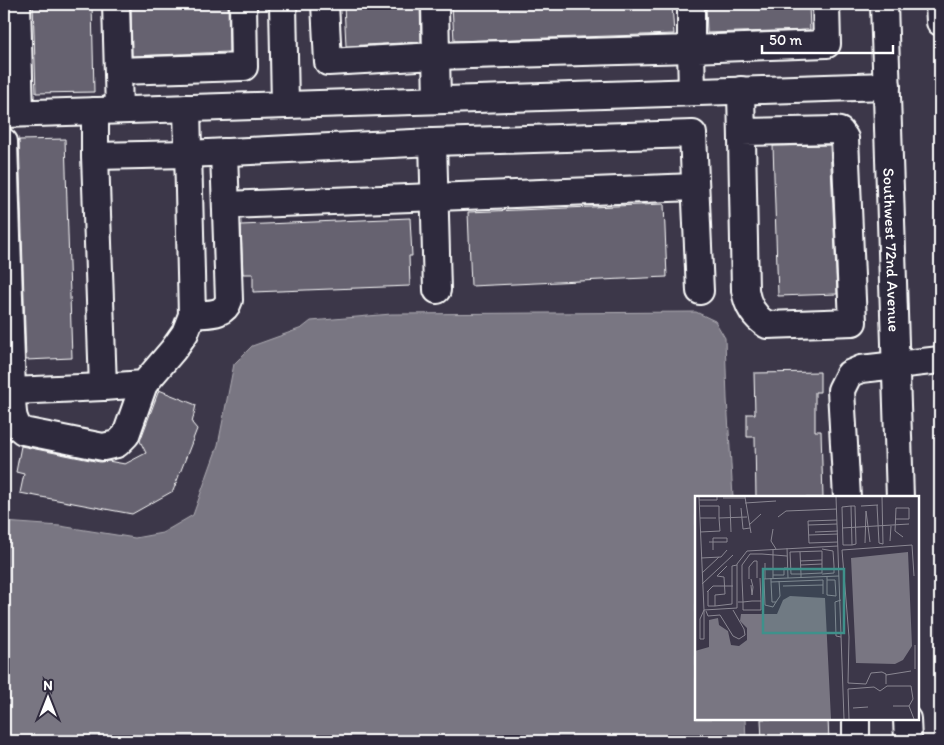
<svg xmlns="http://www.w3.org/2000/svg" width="944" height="745" font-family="Itim,sans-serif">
  <rect width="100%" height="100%" fill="#3c3749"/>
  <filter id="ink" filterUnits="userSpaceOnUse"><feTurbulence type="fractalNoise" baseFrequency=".02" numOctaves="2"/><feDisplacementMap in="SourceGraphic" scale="10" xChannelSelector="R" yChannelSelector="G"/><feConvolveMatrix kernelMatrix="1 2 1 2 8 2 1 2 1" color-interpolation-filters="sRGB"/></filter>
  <g filter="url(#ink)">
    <path fill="#797682" stroke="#afadb4" d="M 696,312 L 715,321 L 725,338 L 727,399 L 733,497 L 696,498 L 696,719 L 745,719 L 746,741 L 4,741 L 4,522 L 60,526 L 135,538 L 162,533 L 193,515 L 218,445 L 234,364 L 252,346 L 302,328 L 311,321 L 391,314 Z"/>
    <path fill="#666270" stroke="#fff" d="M 33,4 L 92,4 L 94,92 L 36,93 Z
      M 162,4 L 228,4 L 229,52 L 132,56 L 131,5 Z
      M 344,4 L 420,4 L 421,42 L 346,46 Z
      M 452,4 L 672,4 L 674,34 L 454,41 Z
      M 706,4 L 809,4 L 810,30 L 707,33 Z
      M 65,139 L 72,358 L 26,360 L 19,140 Z
      M 830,145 L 837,294 L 778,296 L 773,146 Z
      M 664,204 L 667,277 L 471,286 L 468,212 Z
      M 410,218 L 412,256 L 409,256 L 410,286 L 253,292 L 253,274 L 243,274 L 241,225 Z
      M 820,372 L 820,392 L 815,392 L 815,431 L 821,431 L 823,498 L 756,498 L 755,437 L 747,437 L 747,414 L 755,414 L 754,373 Z
      M 159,390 L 196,405 L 192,423 L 197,429 L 173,491 L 132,514 L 20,493 L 24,474 L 16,472 L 21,446 L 100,462 L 108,461 L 125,464 L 146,453 L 140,441 Z
      M 761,719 L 828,719 L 829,741 L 762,741 Z"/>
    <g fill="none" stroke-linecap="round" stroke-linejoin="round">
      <defs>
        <g id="minor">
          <path d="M 17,4 L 20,113"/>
          <path d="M 116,4 L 119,110"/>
          <path d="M 283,4 L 285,105"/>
          <path d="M 325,4 L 328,62 L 436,56 L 437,100"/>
          <path d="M 435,4 L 436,56 L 691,49 L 691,4"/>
          <path id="s1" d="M 884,4 L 900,498"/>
          <path d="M 939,4 L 940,22"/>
          <path d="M 118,71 L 244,67 L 243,4"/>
          <path d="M 741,90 L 745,290 C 747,304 754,317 767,325 L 853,322 L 845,138 L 840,131 L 836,130 L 742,132"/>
          <path d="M 692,92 L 691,49 L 827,44 L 826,4"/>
          <path d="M 95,111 L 95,156 L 188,154 L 433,142 L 693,134 L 700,291"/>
          <path d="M 4,114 L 887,86"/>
          <path d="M 4,142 L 12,391 C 13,405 10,422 23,431 L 103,447 L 117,444 L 126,435 L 144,384"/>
          <path d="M 433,142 L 437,290"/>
          <path d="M 95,156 L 103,387 L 144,384 L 173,350 L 185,333 L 192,315 L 187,108"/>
          <path d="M 226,205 L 695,187"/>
          <path d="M 192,315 C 206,313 224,317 229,300 L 224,152"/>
          <path d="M 12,391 L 103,387"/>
          <path d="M 847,498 L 841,390 L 849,374 L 861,369 L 940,360"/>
          <path d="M 907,719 L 908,741"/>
          <path d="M 856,741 L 856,719"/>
        </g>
      </defs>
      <use href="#minor" stroke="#fff" stroke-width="30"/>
      <use href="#minor" stroke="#2f2a3d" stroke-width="26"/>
    </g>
  </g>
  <g text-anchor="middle" stroke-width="4" stroke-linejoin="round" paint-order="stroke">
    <g font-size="16" fill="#fff" stroke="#2f2a3d">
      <text dy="6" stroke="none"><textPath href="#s1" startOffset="246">Southwest 72nd Avenue</textPath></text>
    </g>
  </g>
  <g transform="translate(695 496)">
    <rect width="224" height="224" fill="#3c3749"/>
    <path d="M 213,56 L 217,150 L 208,164 L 200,168 L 161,167 L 156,62 ZM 95,100 L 130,102 L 136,223 L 0,223 L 0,155 L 14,151 L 14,124 L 23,122 L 24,129 L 33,135 L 36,149 L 44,150 L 52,144 L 52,132 L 45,125 L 46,118 L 82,118 L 88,104 Z" fill="#797682"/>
    <path fill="none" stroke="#8a8792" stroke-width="1" d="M 4,1 L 9,114 L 9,143 L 5,143 L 5,123 L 9,114M 50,1 L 56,37M 141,1 L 149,223M 28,2 L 50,2M 4,4 L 22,4 L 22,1M 50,7 L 81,5M 35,9 L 36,36M 182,9 L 184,47 L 188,48 L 187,1M 5,10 L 24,10 L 24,22 L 52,21M 156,10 L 160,10 L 161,48M 166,10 L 183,9M 46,12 L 48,33 L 55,32M 83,21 L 91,15 L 142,13M 5,22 L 21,22M 201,23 L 214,23 L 214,12 L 201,12 L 200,35 L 208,41M 142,24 L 113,25 L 114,47 L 143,46M 54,29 L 66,18M 113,29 L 142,28M 147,32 L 214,28M 78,33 L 76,45 L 81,53M 5,36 L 25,35 L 24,22M 120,36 L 143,35M 114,39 L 143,38M 195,45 L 196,30M 14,46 L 32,46 L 32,42 L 18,42 L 18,54M 170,47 L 171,15 L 175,46M 157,49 L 148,49 L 147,11 L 156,10 L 157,49 L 161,48M 92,52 L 93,82M 78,53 L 78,82M 127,53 L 138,55 L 139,70 L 139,77 L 127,78M 105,56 L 106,78 L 127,77 L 127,55 L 95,56 L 96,78 L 106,78 L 106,81M 67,58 L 92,60M 6,62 L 26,61 L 32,54M 105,65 L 127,64M 70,67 L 70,83M 105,69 L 127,68M 7,77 L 24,61M 78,79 L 89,79 L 89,72 L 92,72M 132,81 L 132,99 L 141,100 L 140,84 L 132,84M 65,82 L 66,105M 76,82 L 76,86 L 128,84 L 128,98M 54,83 L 54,71 L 59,65 L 62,65 L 62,82M 56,83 L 58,91 L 57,99 L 56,89M 68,83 L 144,80M 69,83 L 70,109 L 78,111 L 81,106M 76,86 L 77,106 L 81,106 L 85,100 L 84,85M 7,88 L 38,59M 88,90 L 128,89M 13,95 L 13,110 L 20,110 L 20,99 L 30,98 L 29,81 L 22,80 L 32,70M 12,96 L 18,90 L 38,90M 146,104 L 140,106 L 141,140 L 146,141M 43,106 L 48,106 L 57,105 L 66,105 L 66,114 L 48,114 L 48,106 L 47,83 L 47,69 L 55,58 L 67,58M 20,110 L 37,108 L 37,70 L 42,69M 9,114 L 42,112 L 42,68 L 52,55 L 143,50M 11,115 L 13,120 L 25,119 L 38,140 L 44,143 L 50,139 L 49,133 L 38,114M 220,173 L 220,149M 191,179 L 216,175M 191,188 L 191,178 L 187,176 L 176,177 L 171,188 L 153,187 L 154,141 L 147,54 L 217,49 L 219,80M 185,195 L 192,190 L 216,190 L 218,203 L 214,210 L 219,223M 198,210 L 214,210M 158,212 L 173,211M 154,223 L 153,193 L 179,191 L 185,195"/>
    <path fill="#3f918b" fill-opacity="0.15" stroke="#3f918b" stroke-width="2.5" d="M 68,73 L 149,73 L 149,137 L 68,137 Z"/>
    <rect width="224" height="224" fill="none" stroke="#fff" stroke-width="2.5"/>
  </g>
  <rect width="944" height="745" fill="none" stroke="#2f2a3d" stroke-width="20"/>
  <rect x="10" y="10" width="924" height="725" fill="none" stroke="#fff" stroke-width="2" filter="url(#ink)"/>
  <g transform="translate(48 698)" stroke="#2f2a3d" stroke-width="4" paint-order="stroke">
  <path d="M0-4L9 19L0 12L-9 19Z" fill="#ffffff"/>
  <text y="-8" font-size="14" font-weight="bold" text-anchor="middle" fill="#ffffff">N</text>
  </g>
  <path d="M762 45v8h131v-8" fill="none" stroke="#ffffff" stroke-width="2.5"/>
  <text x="769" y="45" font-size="15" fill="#ffffff" stroke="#2f2a3d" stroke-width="4" paint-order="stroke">50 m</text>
</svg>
